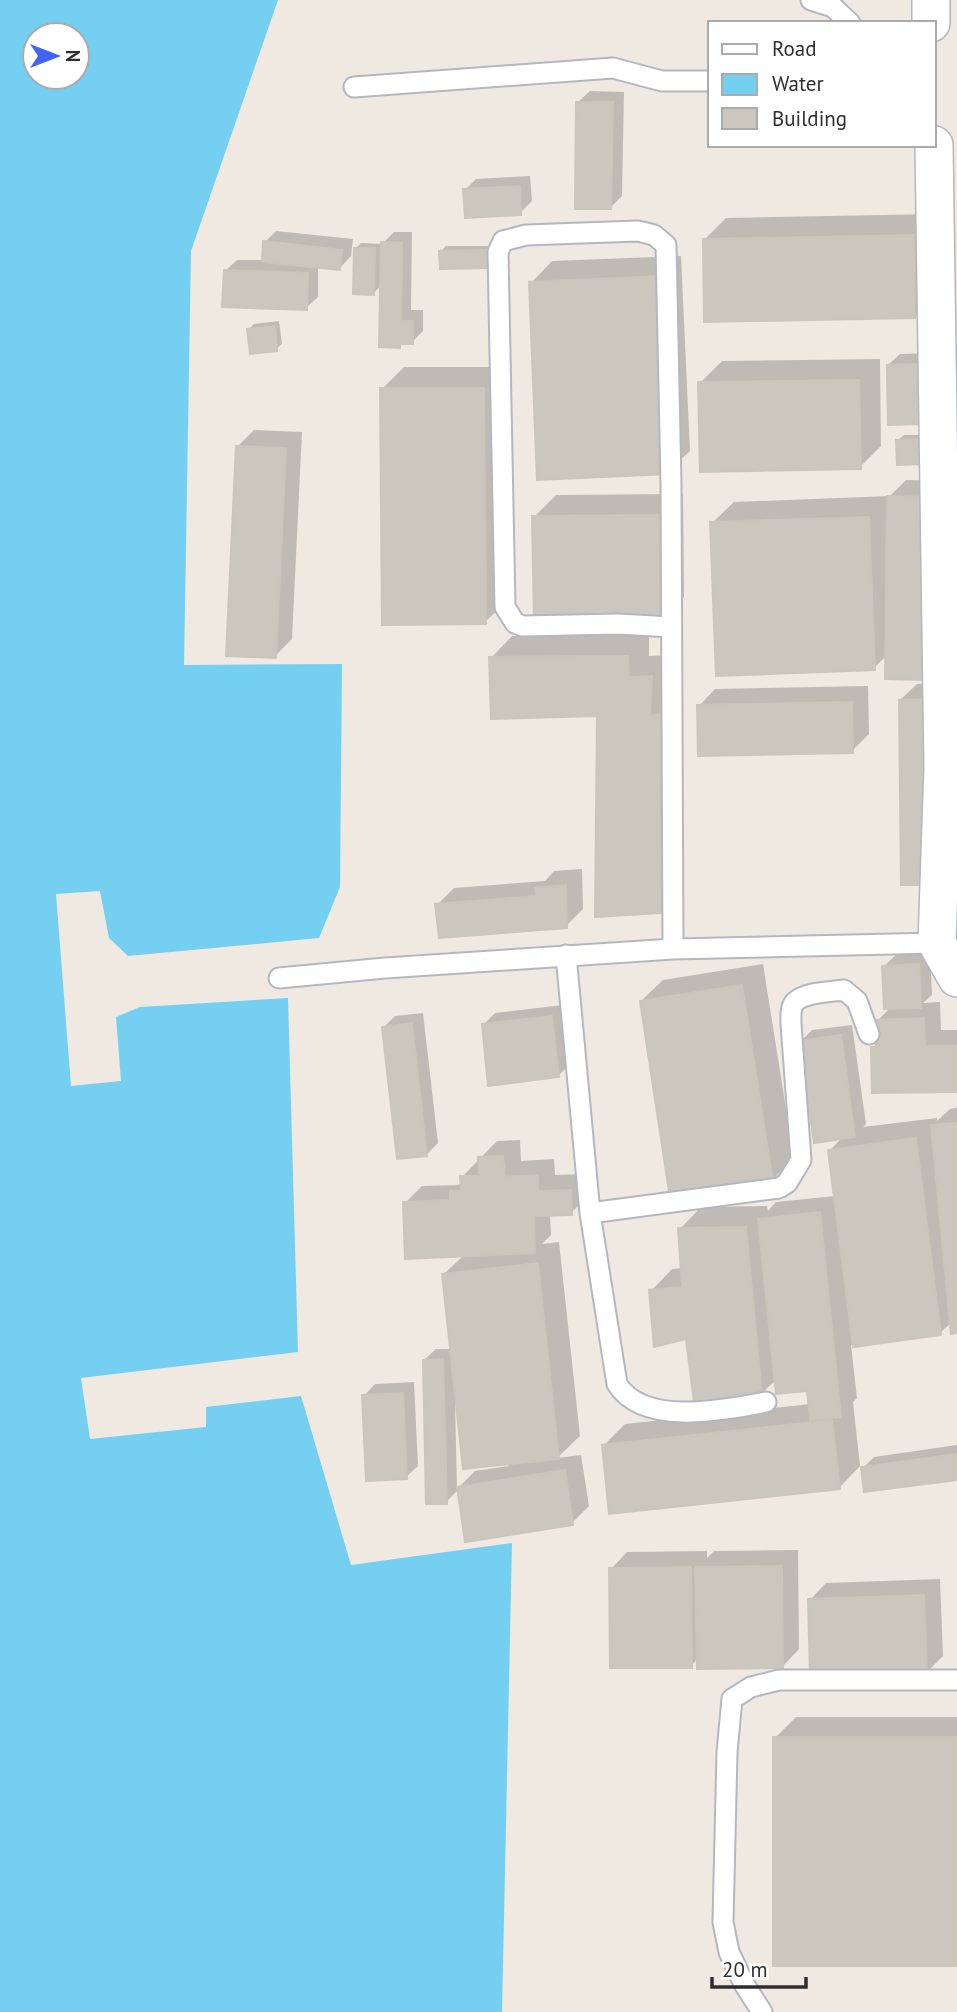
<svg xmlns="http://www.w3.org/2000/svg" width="957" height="2012" font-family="'PT Sans',sans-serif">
  <rect width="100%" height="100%" fill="#efe9e1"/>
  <path fill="#75cff0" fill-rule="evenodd" d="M 0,0 L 278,0 L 191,251 L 184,665 L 342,664 L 340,887 L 319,938 L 128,956 L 109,938 L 100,891 L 56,894 L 71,1086 L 121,1081 L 116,1017 L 140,1007 L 288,998 L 298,1352 L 81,1378 L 90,1439 L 206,1427 L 206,1407 L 301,1396 L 351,1565 L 512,1543 L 502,2012 L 0,2012 ZM 35,35 L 77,35 L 77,77 L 35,77 Z"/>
  <path fill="#0003" fill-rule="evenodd" d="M 590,91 L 624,92 L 622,196 L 611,207 L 578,102 Z
    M 530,176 L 532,201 L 520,213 L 465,190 L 476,179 Z
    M 935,214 L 936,295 L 915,317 L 705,239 L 726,218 Z
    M 276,231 L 353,239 L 351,256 L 340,268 L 318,266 L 318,297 L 306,308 L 225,271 L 237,260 L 263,260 L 265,242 Z
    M 394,232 L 412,232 L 411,310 L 423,310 L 423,331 L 412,342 L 403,342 L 400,346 L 382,284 L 374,293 L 356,248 L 361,243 L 382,244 Z
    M 446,246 L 494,246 L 489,266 L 441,251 Z
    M 681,256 L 690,451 L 668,472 L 531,283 L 552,261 Z
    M 279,321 L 282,344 L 276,349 L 248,330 L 254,324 Z
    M 930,353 L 919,423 L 888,365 L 900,354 Z
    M 880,359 L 881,446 L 860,467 L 700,383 L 722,361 Z
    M 404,367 L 505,367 L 507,601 L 485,622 L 382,389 Z
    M 254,430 L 302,432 L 292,639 L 275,656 L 237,447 Z
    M 904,435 L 926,435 L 926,457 L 898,440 Z
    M 906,480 L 946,481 L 887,655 L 874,668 L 712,523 L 734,502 L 890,496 Z
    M 683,494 L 684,597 L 663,618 L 534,517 L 556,495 Z
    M 649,635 L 649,656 L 673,655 L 671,695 L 682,694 L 682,890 L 661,912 L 599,714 L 491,658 L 512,636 Z
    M 945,683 L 948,866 L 900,700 L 917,684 Z
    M 868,686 L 869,734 L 852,751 L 699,706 L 715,689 Z
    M 582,869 L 583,909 L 566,926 L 437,905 L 454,888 L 545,881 L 554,871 Z
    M 930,954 L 932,995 L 923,1003 L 940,1002 L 941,1030 L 957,1030 L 957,1090 L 873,1047 L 877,1043 L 877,1021 L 891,1007 L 884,966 L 896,955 Z
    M 763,964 L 794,1159 L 772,1180 L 641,1001 L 663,980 Z
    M 563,1005 L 570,1064 L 558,1076 L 483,1025 L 495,1013 Z
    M 423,1013 L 438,1143 L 427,1154 L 383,1028 L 395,1016 Z
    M 852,1025 L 866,1124 L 863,1127 L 937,1118 L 937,1121 L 950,1109 L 957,1108 L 957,1332 L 952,1322 L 940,1333 L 851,1345 L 857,1398 L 853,1402 L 860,1466 L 839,1488 L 604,1445 L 625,1424 L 811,1404 L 809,1389 L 776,1380 L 761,1394 L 688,1337 L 651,1291 L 672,1269 L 683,1268 L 680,1229 L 701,1207 L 767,1206 L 768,1211 L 776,1202 L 835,1196 L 830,1150 L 843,1137 L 801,1041 L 812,1030 Z
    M 520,1140 L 521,1161 L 554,1159 L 555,1175 L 587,1174 L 588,1196 L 571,1213 L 550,1214 L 551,1235 L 542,1244 L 559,1242 L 580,1436 L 557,1458 L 581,1455 L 589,1506 L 572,1523 L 459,1489 L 446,1502 L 424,1360 L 436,1349 L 452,1349 L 444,1274 L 464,1255 L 405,1203 L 422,1186 L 459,1185 L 462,1181 L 462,1177 L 497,1141 ZM 455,1401 L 458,1401 L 509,1466 L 475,1471 L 457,1489 Z
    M 414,1382 L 418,1466 L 406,1477 L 364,1396 L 375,1384 Z
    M 957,1445 L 957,1478 L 863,1468 L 874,1457 Z
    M 798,1550 L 799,1649 L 783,1666 L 698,1658 L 691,1666 L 611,1569 L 627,1552 L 707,1551 L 707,1558 L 714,1551 Z
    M 940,1579 L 943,1656 L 926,1673 L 810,1600 L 826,1583 Z
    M 796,1717 L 957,1717 L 957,1964 L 775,1738 Z"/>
  <path fill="#cbc7bf" stroke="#cbc5ba" stroke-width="2" d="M 576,102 L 613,102 L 611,209 L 575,209 Z
    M 520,186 L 521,215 L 465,218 L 463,189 Z
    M 914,235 L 915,318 L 704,322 L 703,239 Z
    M 263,241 L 342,250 L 340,270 L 262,262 Z
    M 381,242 L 402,243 L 401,321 L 413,321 L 413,344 L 400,344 L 400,348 L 379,347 Z
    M 354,248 L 375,248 L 374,295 L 353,294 Z
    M 489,250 L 489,268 L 440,269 L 439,251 Z
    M 224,270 L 308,273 L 307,310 L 222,307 Z
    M 660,276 L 669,474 L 537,480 L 529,282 Z
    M 275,326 L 277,351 L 250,354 L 247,329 Z
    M 919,364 L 920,424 L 888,425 L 887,365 Z
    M 859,380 L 861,469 L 700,472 L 698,382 Z
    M 380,388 L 484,388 L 486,624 L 382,625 Z
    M 921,439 L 921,464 L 897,465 L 896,440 Z
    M 236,446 L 286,448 L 276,658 L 226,656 Z
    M 887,496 L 930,497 L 928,680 L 885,679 Z
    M 662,515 L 663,620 L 534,622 L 532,516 Z
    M 869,517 L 875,670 L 716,676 L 710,522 Z
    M 628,656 L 629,677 L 652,676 L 650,716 L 661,714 L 661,913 L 595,917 L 597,716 L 491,719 L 489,657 Z
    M 929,699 L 932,885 L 901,885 L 899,700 Z
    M 852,702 L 853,753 L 698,756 L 697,705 Z
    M 566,885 L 567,928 L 439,938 L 435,904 L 536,896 L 535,888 Z
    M 919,964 L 921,1008 L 884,1009 L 882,966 Z
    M 742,985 L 773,1182 L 670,1198 L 640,1001 Z
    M 552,1016 L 559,1077 L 488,1086 L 482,1024 Z
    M 924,1018 L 925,1046 L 957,1046 L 957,1092 L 872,1093 L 871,1047 L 876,1047 L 875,1020 Z
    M 412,1023 L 427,1156 L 397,1159 L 382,1027 Z
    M 841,1035 L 855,1137 L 814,1143 L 799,1041 Z
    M 957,1123 L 957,1333 L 951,1334 L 931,1125 Z
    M 916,1138 L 941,1335 L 853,1347 L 828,1150 Z
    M 503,1156 L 505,1177 L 538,1175 L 538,1191 L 571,1190 L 572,1215 L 534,1216 L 535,1253 L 405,1259 L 403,1202 L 450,1200 L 450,1191 L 461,1191 L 460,1176 L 479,1176 L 478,1157 Z
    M 820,1212 L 841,1417 L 810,1420 L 807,1391 L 776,1394 L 758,1219 Z
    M 746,1227 L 762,1396 L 695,1410 L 686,1339 L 654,1347 L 649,1290 L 682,1287 L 678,1228 Z
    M 538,1263 L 559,1459 L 463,1469 L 442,1274 Z
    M 443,1359 L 447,1504 L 426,1504 L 423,1360 Z
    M 403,1393 L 407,1479 L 366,1481 L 362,1395 Z
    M 832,1420 L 840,1489 L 609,1514 L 602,1445 Z
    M 957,1454 L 957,1480 L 864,1492 L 861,1467 Z
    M 565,1470 L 573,1525 L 465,1542 L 457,1487 Z
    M 782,1566 L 783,1668 L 697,1669 L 695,1567 Z
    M 691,1567 L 692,1668 L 610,1668 L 609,1568 Z
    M 924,1595 L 927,1674 L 810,1678 L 808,1599 Z
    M 773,1737 L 957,1737 L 957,1966 L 773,1966 Z"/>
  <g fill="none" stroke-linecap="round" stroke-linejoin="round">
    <defs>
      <path id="lane" d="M 811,0 L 833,7 L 850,23
        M 354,87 L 613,68 L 662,81 L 710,81
        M 671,627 L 618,624 L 523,626 L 515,623 L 505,607 L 498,252 L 503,241 L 526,235 L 638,231 L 654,235 L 666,245 L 671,483 L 673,949
        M 566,955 L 590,1213 L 617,1384 C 644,1427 724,1410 766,1402
        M 279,978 L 385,968 L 673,949 L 937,943
        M 590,1213 L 779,1188 L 787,1183 L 801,1160 L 791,1024 C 791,1017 790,1007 795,1002 C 805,992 830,992 844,990 L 857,1001 L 869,1034
        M 762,2012 L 744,1984 L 729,1952 L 723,1922 L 727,1752 L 732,1699 L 751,1687 L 779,1680 L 957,1680"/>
      <path id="street" d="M 931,0 L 931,23
        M 934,145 L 943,767 L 937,943 L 957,978"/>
    </defs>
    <use href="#lane" stroke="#b4b7c1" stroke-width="23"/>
    <use href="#street" stroke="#b4b7c1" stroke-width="40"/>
    <use href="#lane" stroke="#fff" stroke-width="19"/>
    <use href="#street" stroke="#fff" stroke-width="37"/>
  </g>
  <rect x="708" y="21" width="228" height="126" fill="#ffffff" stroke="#ababab" stroke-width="2"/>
  <rect x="722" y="44" width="35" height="10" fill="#ffffff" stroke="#ababab" stroke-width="2"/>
  <text x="772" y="56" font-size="21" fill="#2e2e2e">Road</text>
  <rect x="722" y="74" width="35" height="21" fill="#75cff0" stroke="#ababab" stroke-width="2"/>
  <text x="772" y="91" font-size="21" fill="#2e2e2e">Water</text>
  <rect x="722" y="108" width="35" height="21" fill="#cbc7bf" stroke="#ababab" stroke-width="2"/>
  <text x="772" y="126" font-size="21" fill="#2e2e2e">Building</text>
  <g transform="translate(56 56) rotate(90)"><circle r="33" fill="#ffffff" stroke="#ababab" stroke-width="2"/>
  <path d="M0-5L12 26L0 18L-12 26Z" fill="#4264fb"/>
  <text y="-10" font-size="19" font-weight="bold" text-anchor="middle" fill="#2e2e2e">N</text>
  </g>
  <path d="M712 1977v10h94v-10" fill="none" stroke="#2e2e2e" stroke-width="3.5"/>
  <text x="722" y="1977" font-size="21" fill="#2e2e2e" stroke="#ffffff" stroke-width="5" paint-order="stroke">20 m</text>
</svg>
